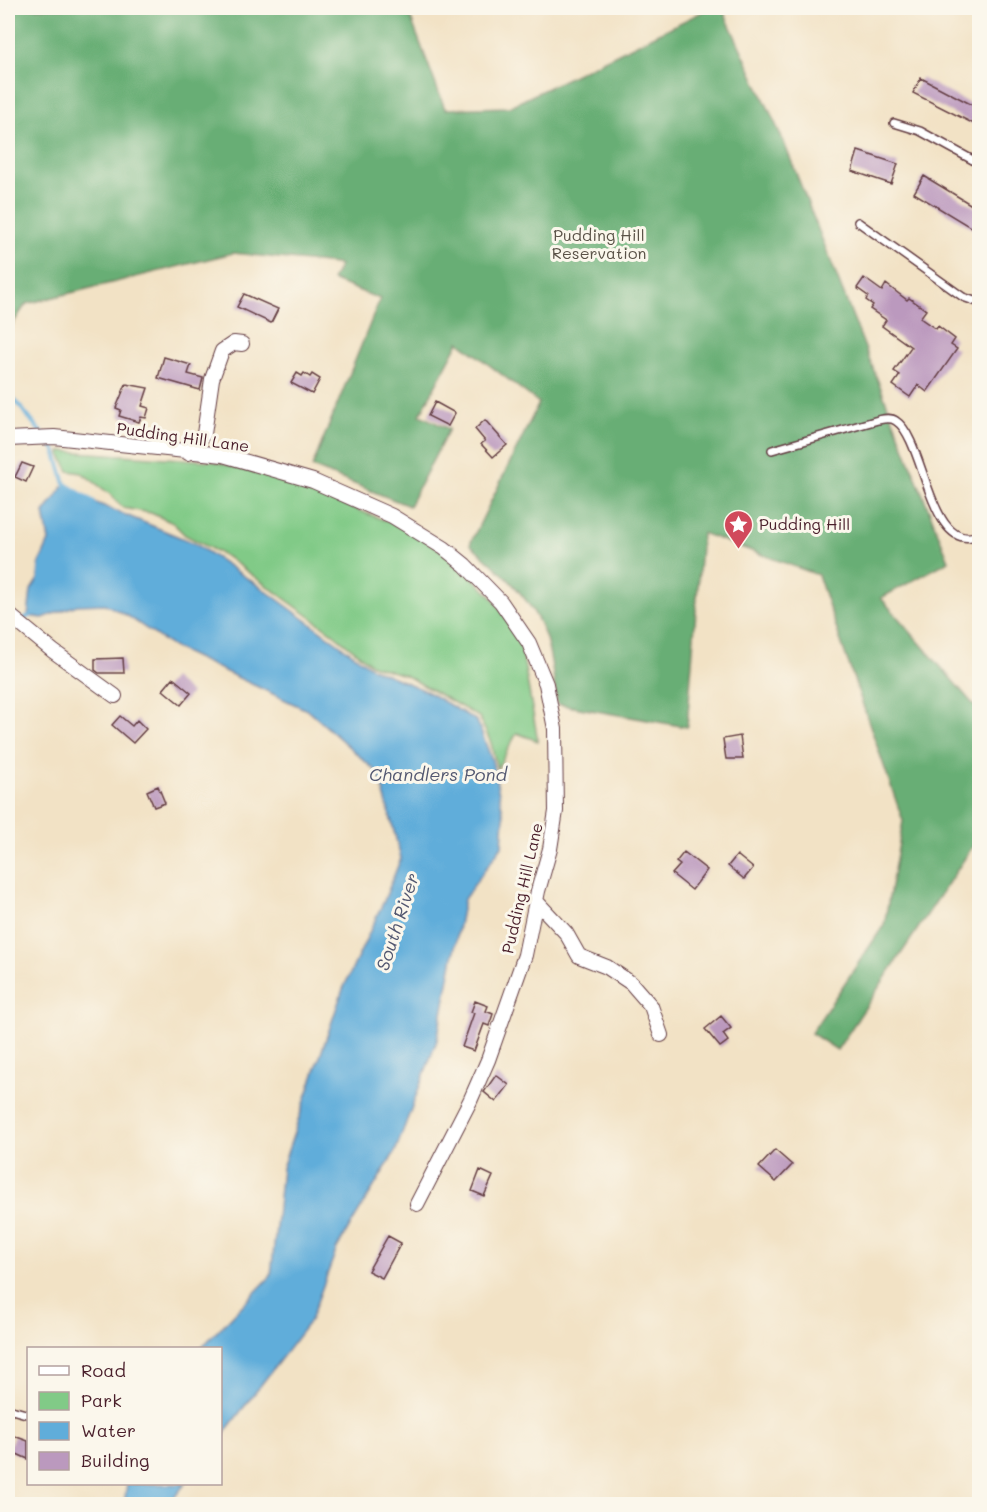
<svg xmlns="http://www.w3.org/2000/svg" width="987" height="1512" font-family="Mali,sans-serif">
  <rect width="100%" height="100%" fill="#fbf7ec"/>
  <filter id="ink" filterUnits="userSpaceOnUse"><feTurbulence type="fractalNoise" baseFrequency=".0167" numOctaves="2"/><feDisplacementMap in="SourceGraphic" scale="12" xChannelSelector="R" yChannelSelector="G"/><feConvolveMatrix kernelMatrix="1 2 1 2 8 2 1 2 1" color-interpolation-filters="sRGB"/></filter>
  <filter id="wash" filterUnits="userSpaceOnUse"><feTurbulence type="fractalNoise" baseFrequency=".008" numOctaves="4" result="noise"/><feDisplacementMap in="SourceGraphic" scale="24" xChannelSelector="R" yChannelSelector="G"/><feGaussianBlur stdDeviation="1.35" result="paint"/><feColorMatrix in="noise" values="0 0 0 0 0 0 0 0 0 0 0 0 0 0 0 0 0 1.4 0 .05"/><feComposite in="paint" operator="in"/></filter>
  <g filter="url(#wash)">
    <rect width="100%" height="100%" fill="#f2e2c5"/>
    <path fill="#81ca87" stroke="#667459" stroke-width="1.5" d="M 61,451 L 212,461 L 277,479 L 410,530 L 452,557 L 491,596 L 519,635 L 538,741 L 517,733 L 497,769 L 491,743 L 479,717 L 407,676 L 372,665 L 331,632 L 227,557 L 185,535 L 173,523 L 151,513 L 123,508 L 111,495 L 82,473 L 69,471 L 60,454 Z"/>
    <path fill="#68ae74" stroke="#596650" stroke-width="1.5" d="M 8,8 L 407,8 L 445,109 L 509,107 L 710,8 L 722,8 L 783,140 L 949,561 L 881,598 L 979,711 L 979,837 L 837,1050 L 811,1033 L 884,925 L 903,821 L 818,575 L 702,533 L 687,727 L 557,704 C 554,682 552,657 545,636 C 531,596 500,571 470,544 L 539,403 L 459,342 L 420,415 L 449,429 L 409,506 L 312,467 L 380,299 L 332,280 L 340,266 L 335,264 L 233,253 L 26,304 L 8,331 Z"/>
    <path fill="#60adda" stroke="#556682" stroke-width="1.5" d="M 65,484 L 94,502 L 194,543 L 262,588 L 372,668 L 426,691 L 477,721 L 492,760 L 504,817 L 502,846 L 464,899 L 437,1040 L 395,1152 L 337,1248 L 310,1321 L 221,1437 L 220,1348 L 201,1348 L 271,1276 L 282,1168 L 343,989 L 384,901 L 401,858 L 379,774 L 309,711 L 173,647 L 126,615 L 105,604 L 77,605 L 43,618 L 28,616 L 31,590 L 38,579 L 39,564 L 49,541 L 44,513 Z
      M 127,1484 L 185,1484 L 169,1504 L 124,1504 Z"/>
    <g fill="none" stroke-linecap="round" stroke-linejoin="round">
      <path stroke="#60adda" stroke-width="4" d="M 8,397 L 14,399 L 43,435
        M 48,441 L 55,450 L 65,484 L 94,502
        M 25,618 L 33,614
        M 8,641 L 13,630"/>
    </g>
    <g id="blocks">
      <path fill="#bb99be" d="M 921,78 L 980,109 L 980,127 L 913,93 Z
        M 858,151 L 898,164 L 891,184 L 852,171 Z
        M 924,176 L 980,210 L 980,233 L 914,193 Z
        M 864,278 L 882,291 L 886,284 L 907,300 L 909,298 L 926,310 L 920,318 L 936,329 L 938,326 L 955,339 L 951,345 L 957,349 L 927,392 L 918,385 L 910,397 L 893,385 L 900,375 L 894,371 L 911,347 L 882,326 L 886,320 L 870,309 L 873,305 L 866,300 L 868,296 L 857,288 Z
        M 244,294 L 278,309 L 271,323 L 237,307 Z
        M 164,357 L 191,365 L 188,374 L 203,378 L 200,390 L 158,378 Z
        M 297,373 L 302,376 L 304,373 L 310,377 L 312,374 L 320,379 L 312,394 L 291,383 Z
        M 126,384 L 148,388 L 142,406 L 149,408 L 146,418 L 141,417 L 139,422 L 119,416 L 121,410 L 116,408 Z
        M 435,402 L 455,413 L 448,426 L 428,416 Z
        M 485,420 L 507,445 L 493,457 L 481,444 L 485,441 L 475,429 Z
        M 22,463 L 33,467 L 26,482 L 15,477 Z
        M 123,658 L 124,673 L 99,673 L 95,670 L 95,659 Z
        M 173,678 L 191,693 L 181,705 L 163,690 Z
        M 120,716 L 132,726 L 137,720 L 146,729 L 133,743 L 112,725 Z
        M 740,736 L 743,759 L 726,759 L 723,739 Z
        M 158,786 L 165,803 L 154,807 L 147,791 Z
        M 684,852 L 707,870 L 692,890 L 672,874 L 680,865 L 676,862 Z
        M 737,855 L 753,868 L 744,879 L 728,866 Z
        M 475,1001 L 488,1006 L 486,1011 L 493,1014 L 489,1026 L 484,1024 L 474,1051 L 462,1047 L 474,1013 L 471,1012 Z
        M 721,1016 L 731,1028 L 723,1034 L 728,1041 L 720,1047 L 705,1029 Z
        M 496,1075 L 509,1085 L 496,1102 L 484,1092 Z
        M 775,1150 L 792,1165 L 776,1182 L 759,1167 Z
        M 480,1170 L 493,1176 L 484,1196 L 472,1191 Z
        M 388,1236 L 401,1243 L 382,1278 L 368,1271 Z
        M 14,1436 L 28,1441 L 28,1459 L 8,1450 Z"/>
    </g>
  </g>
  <g filter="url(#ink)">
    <use href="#blocks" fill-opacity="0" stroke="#633c42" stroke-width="1.5"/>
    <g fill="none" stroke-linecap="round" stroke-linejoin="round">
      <defs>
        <path id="service" d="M 894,123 L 920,131 L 980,164
          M 858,222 L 963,297 L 980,303
          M 772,450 L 878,420 C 883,419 891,417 896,421 C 925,439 930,559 980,534
          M 8,1409 L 26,1414"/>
        <path id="minor" d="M 8,439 L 54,437 L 223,455 L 313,481 L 392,516 L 444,548 L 465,565 L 501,602 L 529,643 L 546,684 L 555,729 L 556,811 L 550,849 L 538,891 L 525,955 L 488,1060 L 470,1101 L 417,1204
          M 188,453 L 204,434 L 212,379 L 222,351 L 234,343 L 242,344
          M 8,614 L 53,651 L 115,696
          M 536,901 L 566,933 L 579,956 L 607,967 L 631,983 L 651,1006 L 661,1035"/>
      </defs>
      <use href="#service" stroke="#633c42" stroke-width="10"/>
      <use href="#minor" stroke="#633c42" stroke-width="16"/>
      <use href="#service" stroke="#fff" stroke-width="7"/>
      <use href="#minor" stroke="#fff" stroke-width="14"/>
    </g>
  </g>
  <defs>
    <symbol id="sight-pin" viewBox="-11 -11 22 30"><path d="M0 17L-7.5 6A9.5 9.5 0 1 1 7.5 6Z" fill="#d1495b" stroke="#fbf7ec"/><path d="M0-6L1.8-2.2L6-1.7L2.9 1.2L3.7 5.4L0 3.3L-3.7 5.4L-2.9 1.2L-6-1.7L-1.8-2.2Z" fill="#fff"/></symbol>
  </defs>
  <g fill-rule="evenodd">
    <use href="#sight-pin" x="722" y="508" width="33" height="45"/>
  </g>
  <g text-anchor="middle" stroke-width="6" stroke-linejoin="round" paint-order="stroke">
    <g font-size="16" fill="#5a5247" stroke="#fbf7ec">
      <text x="599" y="241">Pudding Hill<tspan x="599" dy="18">Reservation</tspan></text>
    </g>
    <g font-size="16" fill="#4a1f2b" stroke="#fbf7ec">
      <text transform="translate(183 437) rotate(8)" y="6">Pudding Hill Lane</text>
      <text transform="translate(522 888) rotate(-77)" y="6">Pudding Hill Lane</text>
    </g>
    <g font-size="16" fill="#4a1f2b" stroke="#fbf7ec" text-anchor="start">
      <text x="759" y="530">Pudding Hill</text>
    </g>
    <g font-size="18" font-style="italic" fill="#535871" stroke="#fbf7ec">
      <text x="438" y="781">Chandlers Pond</text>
      <text transform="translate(398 922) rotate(-72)" y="6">South River</text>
    </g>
  </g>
  <rect width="987" height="1512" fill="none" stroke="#fbf7ec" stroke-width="30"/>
  <rect x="27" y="1347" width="195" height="138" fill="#fbf7ec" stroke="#b4a19f" stroke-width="1.5"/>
  <rect x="39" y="1366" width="30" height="9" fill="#ffffff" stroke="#b4a19f" stroke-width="1.5"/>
  <text x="81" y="1377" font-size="18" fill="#4a1f2b">Road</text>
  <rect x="39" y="1392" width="30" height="18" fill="#81ca87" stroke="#b4a19f" stroke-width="1.5"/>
  <text x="81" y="1407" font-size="18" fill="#4a1f2b">Park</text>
  <rect x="39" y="1422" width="30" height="18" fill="#60adda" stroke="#b4a19f" stroke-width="1.5"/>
  <text x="81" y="1437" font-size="18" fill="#4a1f2b">Water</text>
  <rect x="39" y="1452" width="30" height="18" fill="#bb99be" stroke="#b4a19f" stroke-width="1.5"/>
  <text x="81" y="1467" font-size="18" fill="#4a1f2b">Building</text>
</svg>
